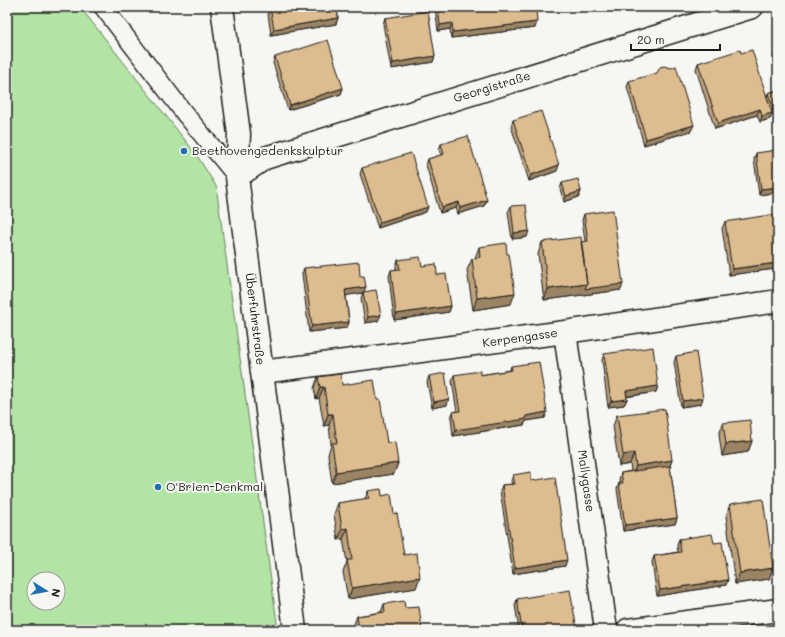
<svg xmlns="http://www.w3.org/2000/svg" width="785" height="637" font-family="Mali,sans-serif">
  <rect width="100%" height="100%" fill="#f6f6f2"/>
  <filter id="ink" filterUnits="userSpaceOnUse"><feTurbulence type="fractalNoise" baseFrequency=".025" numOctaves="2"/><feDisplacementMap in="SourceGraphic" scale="8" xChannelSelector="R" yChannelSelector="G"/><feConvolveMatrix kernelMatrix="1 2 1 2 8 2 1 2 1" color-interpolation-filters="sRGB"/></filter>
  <g filter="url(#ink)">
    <path fill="#b2e4a4" stroke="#678060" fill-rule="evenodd" d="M 7,7 L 80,7 L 196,154 L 216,186 L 278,630 L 7,630 ZM 34,579 L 58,579 L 58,603 L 34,603 Z"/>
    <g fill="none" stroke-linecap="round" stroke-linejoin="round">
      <defs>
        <path id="service" d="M 103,7 L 185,114 L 237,177"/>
        <path id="minor" d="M 222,7 L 239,134 L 237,177 L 295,630
          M 237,177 L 265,158 L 752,7
          M 565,332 L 606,630
          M 262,372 L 565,332 L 778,301
          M 628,630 L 778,610"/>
      </defs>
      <use href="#service" stroke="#1c1c1c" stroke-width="20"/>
      <use href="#minor" stroke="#1c1c1c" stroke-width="25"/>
      <use href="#service" stroke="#f6f6f2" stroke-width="17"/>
      <use href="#minor" stroke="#f6f6f2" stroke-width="22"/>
    </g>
    <path fill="#bea27b" stroke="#1c1c1c" d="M 267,7 L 337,7 L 338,18 L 336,24 L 271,35 Z
      M 435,7 L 536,7 L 535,28 L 451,38 L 450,29 L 438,31 Z
      M 385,18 L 435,56 L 433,62 L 391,69 L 383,24 Z
      M 778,50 L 778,68 L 774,57 L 777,51 Z
      M 741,53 L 767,97 L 768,93 L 778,90 L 772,114 L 770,119 L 760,122 L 757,115 L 715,129 L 696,69 L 698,63 Z
      M 275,57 L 343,88 L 341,94 L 288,110 L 273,63 Z
      M 629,81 L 691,131 L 644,145 L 627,87 Z
      M 513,120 L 557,171 L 529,181 L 511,126 Z
      M 441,144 L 484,206 L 458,214 L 456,208 L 440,213 L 426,165 L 428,159 L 441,155 L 439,150 Z
      M 756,153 L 778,158 L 778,192 L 759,195 L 754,159 Z
      M 362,168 L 426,212 L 378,228 L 360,174 Z
      M 562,183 L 581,191 L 579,197 L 564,202 L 560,189 Z
      M 511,206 L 527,237 L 512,239 L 508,212 Z
      M 584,214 L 621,290 L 544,300 L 538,254 L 542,242 L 585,242 L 582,220 Z
      M 725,222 L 778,227 L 778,253 L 776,253 L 777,263 L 775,269 L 729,275 L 722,228 Z
      M 479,247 L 511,304 L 473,310 L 467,270 L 472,259 L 475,258 Z
      M 398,260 L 422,266 L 437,275 L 451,306 L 449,312 L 394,320 L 389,276 L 391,270 L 396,270 L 396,266 Z
      M 304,268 L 360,276 L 364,292 L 378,321 L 365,323 L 361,298 L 363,293 L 346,295 L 349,322 L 347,328 L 309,332 L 302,274 Z
      M 604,354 L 658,386 L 656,392 L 626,397 L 627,399 L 624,405 L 608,407 L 602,360 Z
      M 676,356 L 701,404 L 681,407 L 674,362 Z
      M 511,366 L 547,412 L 545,418 L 526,421 L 524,425 L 453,436 L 451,418 L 453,412 L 457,412 L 452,381 L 454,375 L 480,375 L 510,370 Z
      M 429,376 L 447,405 L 432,408 L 427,382 Z
      M 318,377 L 342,385 L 377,399 L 387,443 L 398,463 L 394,474 L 332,483 L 328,455 L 331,444 L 329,425 L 324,426 L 319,398 L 316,399 L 314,388 Z
      M 617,415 L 672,460 L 670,466 L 677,518 L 675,524 L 623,531 L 617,489 L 619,483 L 620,483 L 619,479 L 621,473 L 631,471 L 630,464 L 619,466 L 613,426 Z
      M 723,423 L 752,441 L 748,452 L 722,456 L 719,435 Z
      M 513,475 L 531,481 L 565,566 L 513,574 L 500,491 L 502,485 L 512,484 L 511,481 Z
      M 368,491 L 382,496 L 394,514 L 404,555 L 416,588 L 348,599 L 343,572 L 347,562 L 343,539 L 338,540 L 334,514 L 338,503 L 365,499 Z
      M 730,504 L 773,568 L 769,579 L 735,584 L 726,516 Z
      M 679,539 L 714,543 L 726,585 L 657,596 L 652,562 L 654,556 L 678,552 L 677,545 Z
      M 517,599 L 577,630 L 519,630 L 515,605 Z
      M 384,604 L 405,608 L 422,630 L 353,630 L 353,627 L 357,616 L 381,612 Z"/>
    <path fill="#9b8464" stroke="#1c1c1c" d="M 338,18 L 336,24 L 271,35 L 274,29 Z
      M 537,22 L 535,28 L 451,38 L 453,32 Z
      M 452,23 L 450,29 L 438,31 L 440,25 Z
      M 435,56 L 433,62 L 391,69 L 393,63 Z
      M 343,88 L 341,94 L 288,110 L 290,105 Z
      M 778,107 L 778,112 L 772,114 L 770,119 L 760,122 L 762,116 L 771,113 L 773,108 Z
      M 760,109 L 757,115 L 715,129 L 718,123 Z
      M 694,125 L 691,131 L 644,145 L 646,139 Z
      M 559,165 L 557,171 L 529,181 L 531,175 Z
      M 778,187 L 778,192 L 759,195 L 761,189 Z
      M 581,191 L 579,197 L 564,202 L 566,196 Z
      M 487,200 L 484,206 L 458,214 L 460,208 Z
      M 459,202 L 456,208 L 440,213 L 442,207 Z
      M 428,207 L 426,212 L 378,228 L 380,222 Z
      M 529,231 L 527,237 L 512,239 L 514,233 Z
      M 775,247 L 778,247 L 778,253 L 773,253 Z
      M 777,263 L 775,269 L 729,275 L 732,269 Z
      M 587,284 L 623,284 L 621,290 L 544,300 L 548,289 Z
      M 366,287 L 363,293 L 363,292 L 363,293 L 343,296 L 345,290 Z
      M 515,293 L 511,304 L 473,310 L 477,298 Z
      M 451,306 L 449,312 L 394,320 L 396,314 Z
      M 381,315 L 378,321 L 365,323 L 368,317 Z
      M 349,322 L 347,328 L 309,332 L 312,326 Z
      M 658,386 L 656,392 L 623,397 L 626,391 Z
      M 320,387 L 324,387 L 319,398 L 316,399 Z
      M 703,398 L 701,404 L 681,407 L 683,401 Z
      M 449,399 L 447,405 L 432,408 L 434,402 Z
      M 627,399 L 624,405 L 608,407 L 611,401 Z
      M 547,412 L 545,418 L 526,421 L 524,425 L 453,436 L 456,430 L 526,416 Z
      M 328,414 L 333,414 L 329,425 L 324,426 Z
      M 752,441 L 748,452 L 722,456 L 726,444 Z
      M 634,453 L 630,464 L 619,466 L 623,455 Z
      M 672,460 L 668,472 L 632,477 L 636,466 Z
      M 398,463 L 394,474 L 332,483 L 336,472 Z
      M 677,518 L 675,524 L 623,531 L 625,525 Z
      M 348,528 L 343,539 L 338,540 L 342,529 Z
      M 567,560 L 565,566 L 513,574 L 515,568 Z
      M 773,568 L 769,579 L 735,584 L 740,573 Z
      M 420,577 L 416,588 L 348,599 L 352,588 Z
      M 728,580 L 726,585 L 657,596 L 660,590 Z"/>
    <path fill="#ddbc8f" stroke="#1c1c1c" d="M 270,7 L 337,7 L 338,18 L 274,29 Z
      M 438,7 L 536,7 L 537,22 L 453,32 L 452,23 L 440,25 Z
      M 428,11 L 435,56 L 393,63 L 385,18 Z
      M 328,40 L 343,88 L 290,105 L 275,57 Z
      M 740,50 L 741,53 L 752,50 L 772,113 L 762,116 L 760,109 L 718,123 L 698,63 Z
      M 664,66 L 671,68 L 676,66 L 694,125 L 646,139 L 629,81 L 657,73 L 660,67 Z
      M 778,90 L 778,107 L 773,108 L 768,93 Z
      M 541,111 L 559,165 L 531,175 L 513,120 Z
      M 468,136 L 487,200 L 460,208 L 459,202 L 442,207 L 428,159 L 444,154 L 441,144 Z
      M 777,150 L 778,158 L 778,187 L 761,189 L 756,153 Z
      M 411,153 L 428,207 L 380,222 L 362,168 Z
      M 578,179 L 581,191 L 566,196 L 562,183 Z
      M 526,205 L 529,231 L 514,233 L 511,206 Z
      M 613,210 L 623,284 L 585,289 L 587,284 L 581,242 L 588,241 L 584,214 Z
      M 776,214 L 778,227 L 778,247 L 775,247 L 777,263 L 732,269 L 725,222 Z
      M 581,237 L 587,284 L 548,289 L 542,242 Z
      M 506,243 L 507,254 L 509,254 L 515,293 L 477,298 L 472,259 L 480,257 L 479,247 Z
      M 420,257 L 422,266 L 436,264 L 437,275 L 446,274 L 451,306 L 396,314 L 391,270 L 400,269 L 398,260 Z
      M 359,262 L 360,276 L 364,276 L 366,287 L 345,290 L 349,322 L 312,326 L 304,268 Z
      M 376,290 L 381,315 L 368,317 L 363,292 Z
      M 653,347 L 658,386 L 626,391 L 627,399 L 611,401 L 604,354 Z
      M 696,352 L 703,398 L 683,401 L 676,356 Z
      M 539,362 L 547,412 L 526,416 L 526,419 L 456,430 L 453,412 L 460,411 L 454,375 L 480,371 L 480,375 L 512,370 L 511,366 Z
      M 445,373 L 449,399 L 434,402 L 429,376 Z
      M 341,374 L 342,385 L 374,380 L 377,399 L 380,399 L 387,443 L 395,442 L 398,463 L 336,472 L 332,443 L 337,443 L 333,414 L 328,414 L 324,387 L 320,387 L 318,377 Z
      M 665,409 L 672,460 L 636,466 L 634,453 L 623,455 L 617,415 Z
      M 750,420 L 752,441 L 726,444 L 723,423 Z
      M 670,466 L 677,518 L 625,525 L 619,483 L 623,483 L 621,473 Z
      M 531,472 L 531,481 L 555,477 L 567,560 L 515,568 L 502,485 L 515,484 L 513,475 Z
      M 381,489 L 382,496 L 391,494 L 394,514 L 397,513 L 404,555 L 417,553 L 420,577 L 352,588 L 347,560 L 352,560 L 348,528 L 342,529 L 338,503 L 369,498 L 368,491 Z
      M 763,499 L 773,568 L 740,573 L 730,504 Z
      M 712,534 L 714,543 L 722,542 L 728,580 L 660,590 L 654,556 L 681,552 L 679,539 Z
      M 570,590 L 577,630 L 522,630 L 517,599 Z
      M 404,601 L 405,608 L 419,607 L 422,630 L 359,630 L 357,616 L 385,612 L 384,604 Z"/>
  </g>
  <g fill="#1f6fb2" stroke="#f6f6f2" stroke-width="1.5">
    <circle cx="184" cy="151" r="4"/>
    <circle cx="158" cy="487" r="4"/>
  </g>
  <g text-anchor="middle" stroke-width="4" stroke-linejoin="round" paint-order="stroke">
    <g font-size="12" fill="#1c1c1c" stroke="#f6f6f2">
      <text transform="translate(492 87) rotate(-17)" y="4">Georgistraße</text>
      <text transform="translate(255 319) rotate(83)" y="4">Überfuhrstraße</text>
      <text transform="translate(520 338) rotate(-8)" y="4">Kerpengasse</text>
      <text transform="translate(586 481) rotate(82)" y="4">Mallygasse</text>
    </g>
    <g font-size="12" fill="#1c1c1c" stroke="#f6f6f2" text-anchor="start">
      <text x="192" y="155">Beethovengedenkskulptur</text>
      <text x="166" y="491">O'Brien-Denkmal</text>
    </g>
  </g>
  <rect width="785" height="637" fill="none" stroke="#f6f6f2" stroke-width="24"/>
  <rect x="12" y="12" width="761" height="613" fill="none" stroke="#1c1c1c" stroke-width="1.5" filter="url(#ink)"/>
  <g transform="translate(46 591) rotate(101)"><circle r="19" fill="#f6f6f2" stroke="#9f9f9c"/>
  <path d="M0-3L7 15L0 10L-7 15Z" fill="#1f6fb2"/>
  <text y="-6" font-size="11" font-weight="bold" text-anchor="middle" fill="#1c1c1c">N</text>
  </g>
  <path d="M631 44v6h89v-6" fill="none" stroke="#1c1c1c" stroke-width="2"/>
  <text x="637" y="44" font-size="12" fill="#1c1c1c" stroke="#f6f6f2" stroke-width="3" paint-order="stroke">20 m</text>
</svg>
